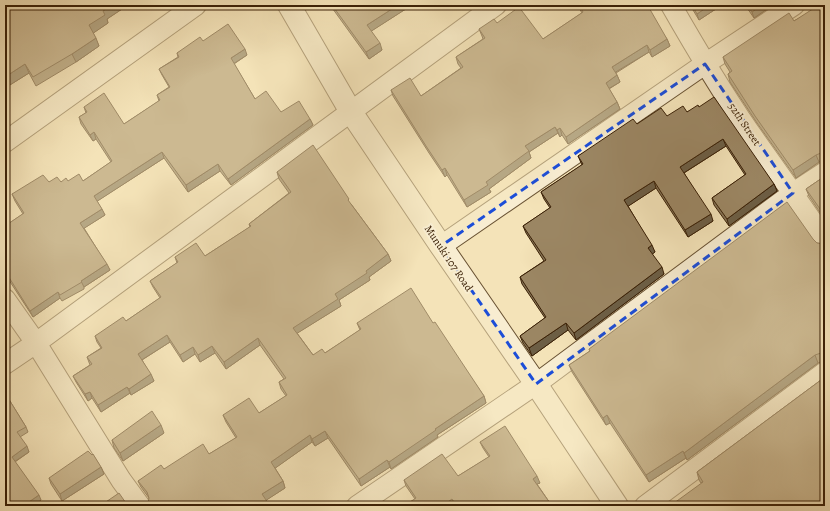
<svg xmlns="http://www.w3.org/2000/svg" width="830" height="511" font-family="Alegreya,serif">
  <rect width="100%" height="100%" fill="#f4e3b8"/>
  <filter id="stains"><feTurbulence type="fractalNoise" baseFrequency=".005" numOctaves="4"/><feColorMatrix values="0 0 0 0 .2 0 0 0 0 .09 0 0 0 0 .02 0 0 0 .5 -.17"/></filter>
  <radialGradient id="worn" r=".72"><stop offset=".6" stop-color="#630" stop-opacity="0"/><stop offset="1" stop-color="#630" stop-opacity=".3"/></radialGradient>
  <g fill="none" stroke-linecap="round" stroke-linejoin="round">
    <defs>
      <path id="minor" d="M 671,5 C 695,47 720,89 748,130 C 774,167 800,203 825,240
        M 5,142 L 196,5
        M 441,246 L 705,64 L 794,5
        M 5,299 L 36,343 L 121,480 L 140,506
        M 5,364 L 36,343 L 496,5
        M 357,506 L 536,384 L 793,193 L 825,172
        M 645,506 L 825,372"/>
      <path id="tertiary" d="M 289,5 L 351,112 L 441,246 L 536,384 L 617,506"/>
    </defs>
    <use href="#minor" stroke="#695233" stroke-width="22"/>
    <use href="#tertiary" stroke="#695233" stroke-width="24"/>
    <use href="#minor" stroke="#f8edd1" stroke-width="20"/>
    <use href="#tertiary" stroke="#f8edd1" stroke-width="22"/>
  </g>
  <path fill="#857355" stroke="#3b2107" d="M 5,5 L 128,5 L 107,19 L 108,23 L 93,33 L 99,46 L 76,62 L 36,86 L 29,73 L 5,88 Z
    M 330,5 L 412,5 L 371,31 L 382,50 L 369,59 Z
    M 578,5 L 641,5 L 667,39 L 670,46 L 652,57 L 649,52 L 616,73 L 620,82 L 609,89 L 617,102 L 620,109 L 568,144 L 562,135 L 560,137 L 558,133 L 529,152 L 531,158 L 489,189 L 491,192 L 467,207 L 447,175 L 445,177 L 429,153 L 393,96 L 391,90 L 421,96 L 461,68 L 458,64 L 456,57 L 483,39 L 482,36 L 479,29 L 497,23 L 543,39 L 582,13 L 579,8 Z
    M 690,5 L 722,5 L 699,20 Z
    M 745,5 L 773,5 L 754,18 Z
    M 825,5 L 825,161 L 819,162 L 796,178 L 757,123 L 730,82 L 728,74 L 730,72 L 725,64 L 723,57 Z
    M 203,41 L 247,55 L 234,64 L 255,99 L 281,112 L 310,119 L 313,125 L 231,185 L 220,171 L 188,192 L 164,158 L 97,201 L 105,215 L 84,228 L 110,270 L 84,287 L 84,289 L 62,301 L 60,298 L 33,317 L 5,274 L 5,226 L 23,214 L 15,201 L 12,194 L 49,182 L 83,181 L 111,162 L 96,139 L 93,141 L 81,124 L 79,117 L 86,113 L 84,107 L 124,124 L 159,101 L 157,95 L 169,87 L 162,75 L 159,69 L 178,57 L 177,53 Z
    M 699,107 L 774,184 L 777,191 L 729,226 L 714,205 L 712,198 L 745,175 L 726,146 L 684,173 L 713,221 L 688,237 L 656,188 L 628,206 L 655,252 L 652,254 L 664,274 L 576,340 L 568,330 L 532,356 L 523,343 L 520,336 L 545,318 L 522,284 L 520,277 L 544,261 L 526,233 L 523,226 L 550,208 L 544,199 L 541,192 L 582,165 L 578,156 L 637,124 L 687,112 Z
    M 277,172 L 351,204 L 388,254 L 391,261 L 369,277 L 370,280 L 339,300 L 341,306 L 297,333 L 313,355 L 325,353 L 360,330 L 357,323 L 433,323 L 484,396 L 486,403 L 437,435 L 438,437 L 391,469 L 390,467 L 361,486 L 328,438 L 315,446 L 312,442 L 275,468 L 283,481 L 285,488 L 266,500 L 270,506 L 146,506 L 148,503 L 149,498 L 141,487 L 138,481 L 164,469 L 209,454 L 236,438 L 226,422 L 223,415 L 259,413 L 286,396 L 281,389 L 279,382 L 284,379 L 260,345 L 226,369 L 215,353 L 200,362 L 195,354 L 183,362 L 170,342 L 142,360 L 154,381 L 131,395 L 130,393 L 101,412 L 92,398 L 88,401 L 76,382 L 73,376 L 90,365 L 87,357 L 101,348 L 97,342 L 95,336 L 126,321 L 160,298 L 153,287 L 150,281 L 177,263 L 175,257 L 205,256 L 250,227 L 249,224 L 289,193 L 279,179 Z
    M 825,176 L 825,220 L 809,196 L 806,189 Z
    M 813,239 L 817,243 L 824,244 L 825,243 L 825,361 L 823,361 L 818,363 L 687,460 L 686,458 L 649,482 L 610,423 L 606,425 L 572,372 L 569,365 L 590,351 L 589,349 Z
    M 825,377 L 701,483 L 699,480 L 697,472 Z
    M 5,393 L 26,427 L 28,432 L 20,437 L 29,452 L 15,462 L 41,500 L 33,506 L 5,506 Z
    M 164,433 L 123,461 L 114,448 L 112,440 Z
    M 480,442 L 540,483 L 537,484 L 552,506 L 455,506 L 455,505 L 453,506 L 404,506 L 415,499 L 406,486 L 404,480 L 458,476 L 489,457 L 483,448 Z
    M 101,467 L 104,474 L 62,501 L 51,484 L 49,478 Z"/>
  <path fill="#6c5e45" stroke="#3b2107" d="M 112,5 L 128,5 L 107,19 L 108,23 L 92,34 L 89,25 L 103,11 Z
    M 398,5 L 412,5 L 370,32 L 367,25 Z
    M 710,5 L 722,5 L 699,20 L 697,14 Z
    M 762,5 L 773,5 L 754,18 L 752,12 Z
    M 96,38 L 99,46 L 76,62 L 72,54 Z
    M 667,39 L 670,46 L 652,57 L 650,50 Z
    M 380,43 L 382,50 L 369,59 L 366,52 Z
    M 647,45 L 649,52 L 614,73 L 612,67 Z
    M 245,49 L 247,55 L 233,64 L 231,58 Z
    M 25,64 L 29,73 L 5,88 L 5,77 Z
    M 617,75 L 620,82 L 608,89 L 606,83 Z
    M 617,102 L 620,109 L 568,144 L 566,137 Z
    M 310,119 L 313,125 L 231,185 L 228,179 Z
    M 555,127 L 558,133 L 529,152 L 531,158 L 489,189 L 491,192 L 467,207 L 464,200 L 486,182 L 525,146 Z
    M 560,128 L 562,135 L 560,137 L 557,130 Z
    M 94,132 L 96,139 L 93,141 L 90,135 Z
    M 723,139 L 726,146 L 682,174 L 680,167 Z
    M 162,152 L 164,158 L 96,202 L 94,196 Z
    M 816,155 L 819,162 L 796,178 L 793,170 Z
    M 218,164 L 220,171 L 188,192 L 186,185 Z
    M 445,168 L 447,175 L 445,177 L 442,170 Z
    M 654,181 L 656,188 L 627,207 L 624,200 Z
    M 774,184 L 777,191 L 729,226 L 727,219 Z
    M 102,209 L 105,215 L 83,229 L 80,223 Z
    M 711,214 L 713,221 L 688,237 L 685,230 Z
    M 652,245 L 655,252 L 651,255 L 648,248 Z
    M 388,254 L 391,261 L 369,277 L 370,280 L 339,300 L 341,306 L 296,334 L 293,328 L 335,294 Z
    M 107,264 L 110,270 L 84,287 L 81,281 Z
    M 662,267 L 664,274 L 576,340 L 574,333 Z
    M 58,292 L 60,298 L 33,317 L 30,311 Z
    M 566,323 L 568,330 L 532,356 L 529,348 Z
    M 167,335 L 170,342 L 140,361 L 138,354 Z
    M 258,338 L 260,345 L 226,369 L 224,362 Z
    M 212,346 L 215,353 L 200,362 L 198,355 Z
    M 193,347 L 195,354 L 183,362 L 180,355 Z
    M 815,355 L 818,363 L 687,460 L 684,453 Z
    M 151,374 L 154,381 L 131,395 L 129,389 Z
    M 127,387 L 130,393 L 101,412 L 98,405 Z
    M 90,392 L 92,398 L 88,401 L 85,394 Z
    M 484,396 L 486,403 L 437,435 L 438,437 L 391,469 L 389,462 L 435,429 Z
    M 607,415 L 610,423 L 606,425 L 603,418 Z
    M 161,425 L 164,433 L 123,461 L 120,453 Z
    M 325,431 L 328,438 L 315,446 L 312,439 Z
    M 310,435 L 312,442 L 274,469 L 271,462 Z
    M 27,446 L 29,452 L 14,462 L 12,457 Z
    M 683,451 L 686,458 L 649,482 L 646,475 Z
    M 387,460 L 390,467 L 361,486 L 359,479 Z
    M 101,467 L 104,474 L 62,501 L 60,494 Z
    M 537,476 L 540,483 L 535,485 L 533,479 Z
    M 283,481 L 285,488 L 265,501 L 262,494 Z
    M 39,495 L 41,500 L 33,506 L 23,506 Z
    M 452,499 L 455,505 L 453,506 L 442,506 Z"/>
  <path fill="#9b8663" stroke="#3b2107" d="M 5,5 L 112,5 L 103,11 L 105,15 L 89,25 L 96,38 L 72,54 L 33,77 L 25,64 L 5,77 Z
    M 332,5 L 398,5 L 367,25 L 380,43 L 366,52 Z
    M 579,5 L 641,5 L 644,9 L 648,6 L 667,39 L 650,50 L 647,45 L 612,67 L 617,75 L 606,83 L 617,102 L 566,137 L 560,128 L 557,130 L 555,127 L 525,146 L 529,151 L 486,182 L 488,185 L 464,200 L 445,168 L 442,170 L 426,146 L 391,90 L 410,78 L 421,96 L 463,67 L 456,57 L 485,38 L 479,29 L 494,19 L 497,23 L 519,7 L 543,39 L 583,12 Z
    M 692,5 L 710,5 L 697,14 Z
    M 747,5 L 762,5 L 752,12 Z
    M 819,5 L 825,5 L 825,154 L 821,153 L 816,155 L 793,170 L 755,116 L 728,74 L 732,71 L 723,57 L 789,13 L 794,21 Z
    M 228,24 L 245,49 L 231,58 L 255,99 L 266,91 L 281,112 L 299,101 L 310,119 L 228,179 L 218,164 L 186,185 L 162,152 L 94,196 L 102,209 L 80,223 L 107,264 L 81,281 L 82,282 L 60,295 L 58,292 L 30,311 L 5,271 L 5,226 L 24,213 L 12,194 L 43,175 L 49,182 L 57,177 L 61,182 L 66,178 L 68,181 L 79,174 L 83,181 L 112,161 L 94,132 L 90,135 L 79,117 L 87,112 L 84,107 L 104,93 L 124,124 L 160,100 L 157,95 L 170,87 L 159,69 L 179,57 L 177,53 L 200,37 L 203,41 Z
    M 714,97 L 774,184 L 727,219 L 712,198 L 746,174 L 723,139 L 680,167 L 711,214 L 685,230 L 654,181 L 624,200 L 652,245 L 648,248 L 662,267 L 574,333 L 566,323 L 529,348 L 520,336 L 546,317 L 520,277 L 546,260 L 523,226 L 551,207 L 541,192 L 583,164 L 578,156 L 633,119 L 637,124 L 661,108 L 667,116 L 683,106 L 687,112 L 698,105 L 699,107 Z
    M 313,145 L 349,199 L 348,200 L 388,254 L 366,271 L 367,273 L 335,294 L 338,299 L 293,328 L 313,355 L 322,349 L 325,353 L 361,329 L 357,323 L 411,288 L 433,323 L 435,322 L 484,396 L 435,429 L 436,430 L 389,462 L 387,460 L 359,479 L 325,431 L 312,439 L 310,435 L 271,462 L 283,481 L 262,494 L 270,506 L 164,506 L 163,504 L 159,506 L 146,506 L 148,503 L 149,498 L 147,492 L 138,481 L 161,465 L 164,469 L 203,444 L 209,454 L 237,437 L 223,415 L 249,398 L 259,413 L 287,395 L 279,382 L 286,378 L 258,338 L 224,362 L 212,346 L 198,355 L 193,347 L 180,355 L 167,335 L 138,354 L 151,374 L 129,389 L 127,387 L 98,405 L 90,392 L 85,394 L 73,376 L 92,364 L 87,357 L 102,348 L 95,336 L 123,317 L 126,321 L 161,297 L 150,281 L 178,262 L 175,257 L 196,243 L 205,256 L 251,226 L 249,224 L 291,192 L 277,172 Z
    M 825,176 L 825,216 L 806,189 Z
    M 787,202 L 813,239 L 817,243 L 824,244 L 825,243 L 825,354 L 821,353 L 815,355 L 684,453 L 683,451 L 646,475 L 607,415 L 603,418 L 569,365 L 590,351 L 589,349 Z
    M 825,377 L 825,506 L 670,506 L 703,482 L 697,472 Z
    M 5,393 L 26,427 L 17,432 L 27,446 L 12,457 L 39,495 L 23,506 L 5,506 Z
    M 152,411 L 161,425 L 120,453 L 112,440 Z
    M 505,426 L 537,476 L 533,479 L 552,506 L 457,506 L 452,499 L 442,506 L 404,506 L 416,498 L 404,480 L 442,454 L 458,476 L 490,456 L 480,442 Z
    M 88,451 L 92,455 L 93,454 L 101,467 L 60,494 L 49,478 Z
    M 119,493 L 128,506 L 100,506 Z"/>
  <path d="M0 0H830V511H0ZM 705,64 L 793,193 L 536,384 L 441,246 Z" fill="#f4e3b8" fill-opacity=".55" fill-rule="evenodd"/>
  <path fill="none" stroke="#1d4ed8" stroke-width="3" stroke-dasharray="8 5" stroke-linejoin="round" d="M 705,64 L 793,193 L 536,384 L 441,246 Z"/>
  <g text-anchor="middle" stroke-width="4" stroke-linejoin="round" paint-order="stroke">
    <g font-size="11" fill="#3b2107" stroke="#f8edd1">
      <text transform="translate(745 124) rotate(56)" y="4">52th Street</text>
      <text transform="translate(449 258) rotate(56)" y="4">Munuki 107 Road</text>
    </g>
  </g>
  <rect width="830" height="511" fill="none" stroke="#f4e3b8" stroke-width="20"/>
  <rect x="6" y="6" width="818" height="499" fill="none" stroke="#3b2107" stroke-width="2"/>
  <rect x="10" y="10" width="810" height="491" fill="none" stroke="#3b2107"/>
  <rect width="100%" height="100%" filter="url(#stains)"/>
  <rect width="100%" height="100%" fill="url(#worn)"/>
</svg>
